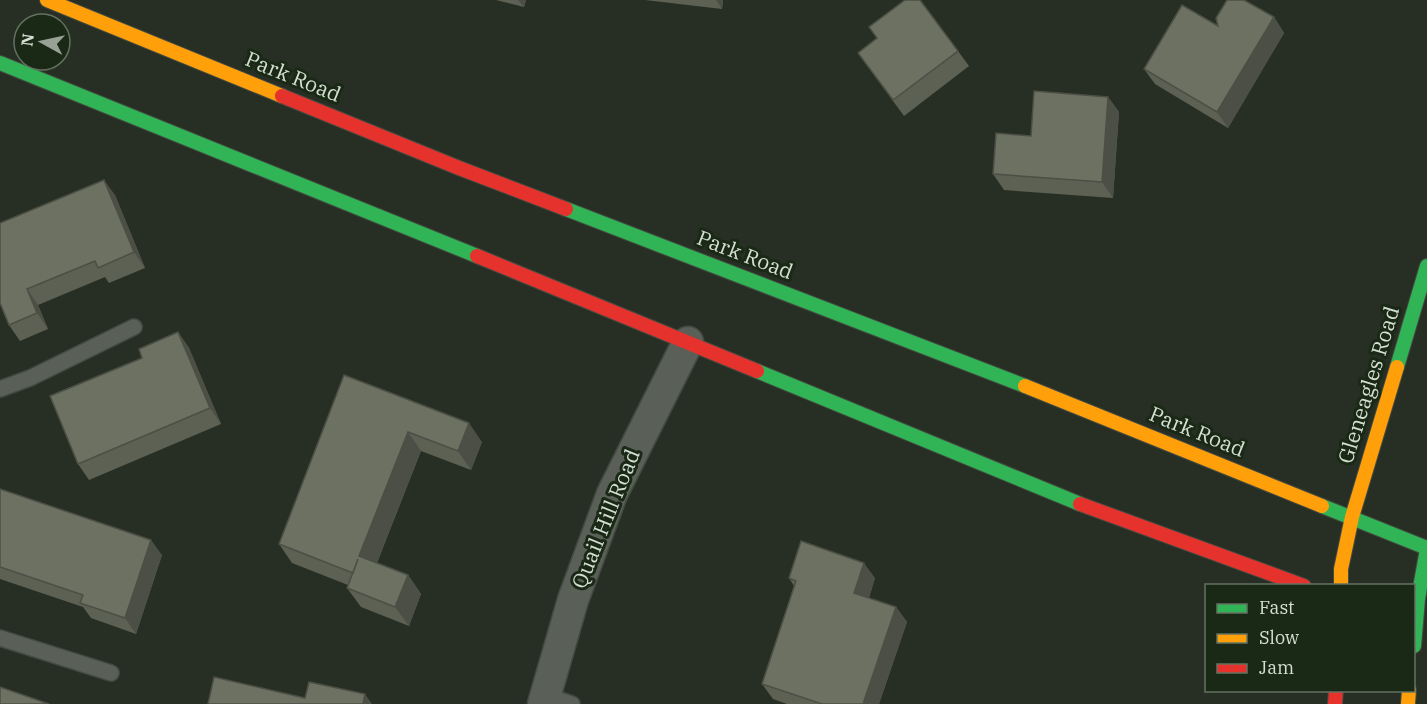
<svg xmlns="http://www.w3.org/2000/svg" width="1427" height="704" font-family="'IBM Plex Serif',serif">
  <rect width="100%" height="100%" fill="#272f24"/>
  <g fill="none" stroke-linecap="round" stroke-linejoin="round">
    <defs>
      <path id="lane" d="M 0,389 L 30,378 L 134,327
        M 0,638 L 111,673
        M 545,695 L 572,704"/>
      <path id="street" d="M 543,704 L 573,600 L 612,494 L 688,342"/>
      <path id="fast" d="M 0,63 L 477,256
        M 566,209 L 1025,386
        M 1397,367 L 1427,266
        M 757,371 L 1080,504
        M 1322,506 L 1427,548
        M 1414,646 L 1418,599 L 1427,549"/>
      <path id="slow" d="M 47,0 L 282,96
        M 1025,386 L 1322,506
        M 1341,586 L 1341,569 L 1352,517 L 1397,367
        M 1408,704 L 1409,690"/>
      <path id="jam" d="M 282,96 L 459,168 L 566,209
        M 477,256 L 757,371
        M 1080,504 L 1304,586
        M 1335,704 L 1336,690"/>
    </defs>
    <use href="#lane" stroke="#434a41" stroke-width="18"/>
    <use href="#street" stroke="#434a41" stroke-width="33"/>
    <use href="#fast" stroke="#434a41" stroke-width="16"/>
    <use href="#slow" stroke="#434a41" stroke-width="16"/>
    <use href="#jam" stroke="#434a41" stroke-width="16"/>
    <use href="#lane" stroke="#5a6058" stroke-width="15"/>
    <use href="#street" stroke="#5a6058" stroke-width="30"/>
    <use href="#fast" stroke="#30b455" stroke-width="14"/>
    <use href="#slow" stroke="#ff9f0a" stroke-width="14"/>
    <use href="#jam" stroke="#e5322d" stroke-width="14"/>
  </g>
  <path fill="#5d6154" d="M 496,0 L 526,0 L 524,7 Z
    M 645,0 L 723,0 L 722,9 Z
    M 1274,17 L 1284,33 L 1228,128 L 1155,84 L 1144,69 L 1218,26 Z
    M 958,51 L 969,66 L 904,116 L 858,53 Z
    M 1108,97 L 1119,112 L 1113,198 L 1004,190 L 993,174 L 1031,136 Z
    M 115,195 L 145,268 L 109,283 L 105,277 L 38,305 L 48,329 L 20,341 L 9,325 L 0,303 Z
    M 178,332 L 189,348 L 221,424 L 89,480 L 78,464 L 142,358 Z
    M 344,375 L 482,442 L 471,470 L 421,451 L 377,563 L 408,575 L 421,594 L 409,626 L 361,607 L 347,588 L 348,585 L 292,563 L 279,544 Z
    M 0,489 L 162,555 L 136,634 L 91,618 L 83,607 L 0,579 L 0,580 Z
    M 789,578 L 875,578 L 869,598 L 896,607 L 907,622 L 879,704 L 787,704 L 773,699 L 762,684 L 794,586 Z"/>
  <path fill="#4c4f45" d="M 518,0 L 526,0 L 524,7 Z
    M 716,0 L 723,0 L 722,9 Z
    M 1274,17 L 1284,33 L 1228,128 L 1217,112 Z
    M 1108,97 L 1119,112 L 1113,198 L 1102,182 Z
    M 104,180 L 115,195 L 145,268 L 134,252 Z
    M 27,289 L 38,305 L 48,329 L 37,313 Z
    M 178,332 L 189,348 L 221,424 L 210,408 Z
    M 469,423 L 482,442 L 471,470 L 458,451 Z
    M 408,432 L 421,451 L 372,575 L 359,556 Z
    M 151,540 L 162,555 L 136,634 L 125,618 Z
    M 864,563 L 875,578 L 865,609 L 854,593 Z
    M 408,575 L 421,594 L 409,626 L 395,607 Z
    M 896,607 L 907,622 L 879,704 L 863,704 Z
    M 365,694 L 372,704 L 363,704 Z"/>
  <path fill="#6c7162" stroke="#4c4f45" stroke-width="1.5" d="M 905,0 L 920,0 L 958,51 L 893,100 L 858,53 L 877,38 L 869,27 Z
    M 1227,0 L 1244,0 L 1274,17 L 1217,112 L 1144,69 L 1182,5 L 1218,26 L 1216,18 Z
    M 1034,91 L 1108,97 L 1102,182 L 993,174 L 996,133 L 1031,136 Z
    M 104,180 L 134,252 L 98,268 L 95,261 L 27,289 L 37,313 L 9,325 L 0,303 L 0,223 Z
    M 178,332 L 210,408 L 78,464 L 50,396 L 142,358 L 139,349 Z
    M 344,375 L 469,423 L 458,451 L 408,432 L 359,556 L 408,575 L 395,607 L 347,588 L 358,559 L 353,573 L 279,544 Z
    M 0,489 L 151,540 L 125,618 L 80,603 L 83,595 L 0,567 Z
    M 801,541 L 864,563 L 854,593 L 896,607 L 863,704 L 822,704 L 762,684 L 796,581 L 789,578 Z
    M 214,677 L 305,698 L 309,682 L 365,694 L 363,704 L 208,704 Z
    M 0,687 L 49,704 L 0,704 Z"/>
  <g text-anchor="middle" stroke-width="6" stroke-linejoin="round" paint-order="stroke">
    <g font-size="21" fill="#d4ded2" stroke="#1a2916">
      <text transform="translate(293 77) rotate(22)" y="7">Park Road</text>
      <text transform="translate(745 255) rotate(21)" y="7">Park Road</text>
      <text transform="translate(1369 385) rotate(-73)" y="7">Gleneagles Road</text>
      <text transform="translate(1197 432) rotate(22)" y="7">Park Road</text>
      <text transform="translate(606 519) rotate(-68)" y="7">Quail Hill Road</text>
    </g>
  </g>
  <rect x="1205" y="584" width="210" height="108" fill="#1a2916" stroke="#647161" stroke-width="1.5"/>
  <rect x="1217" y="604" width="30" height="9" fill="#30b455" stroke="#647161" stroke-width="1.5"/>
  <text x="1259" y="614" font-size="18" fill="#d4ded2">Fast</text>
  <rect x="1217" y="634" width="30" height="9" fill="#ff9f0a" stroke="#647161" stroke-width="1.5"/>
  <text x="1259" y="644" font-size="18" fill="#d4ded2">Slow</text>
  <rect x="1217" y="664" width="30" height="9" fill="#e5322d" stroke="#647161" stroke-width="1.5"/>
  <text x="1259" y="674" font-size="18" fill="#d4ded2">Jam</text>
  <g transform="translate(42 42) rotate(278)"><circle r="28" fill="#1a2916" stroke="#647161" stroke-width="1.5"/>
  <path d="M0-4.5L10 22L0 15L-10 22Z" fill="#97a195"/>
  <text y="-9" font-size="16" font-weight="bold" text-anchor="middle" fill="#d4ded2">N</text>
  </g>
</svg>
